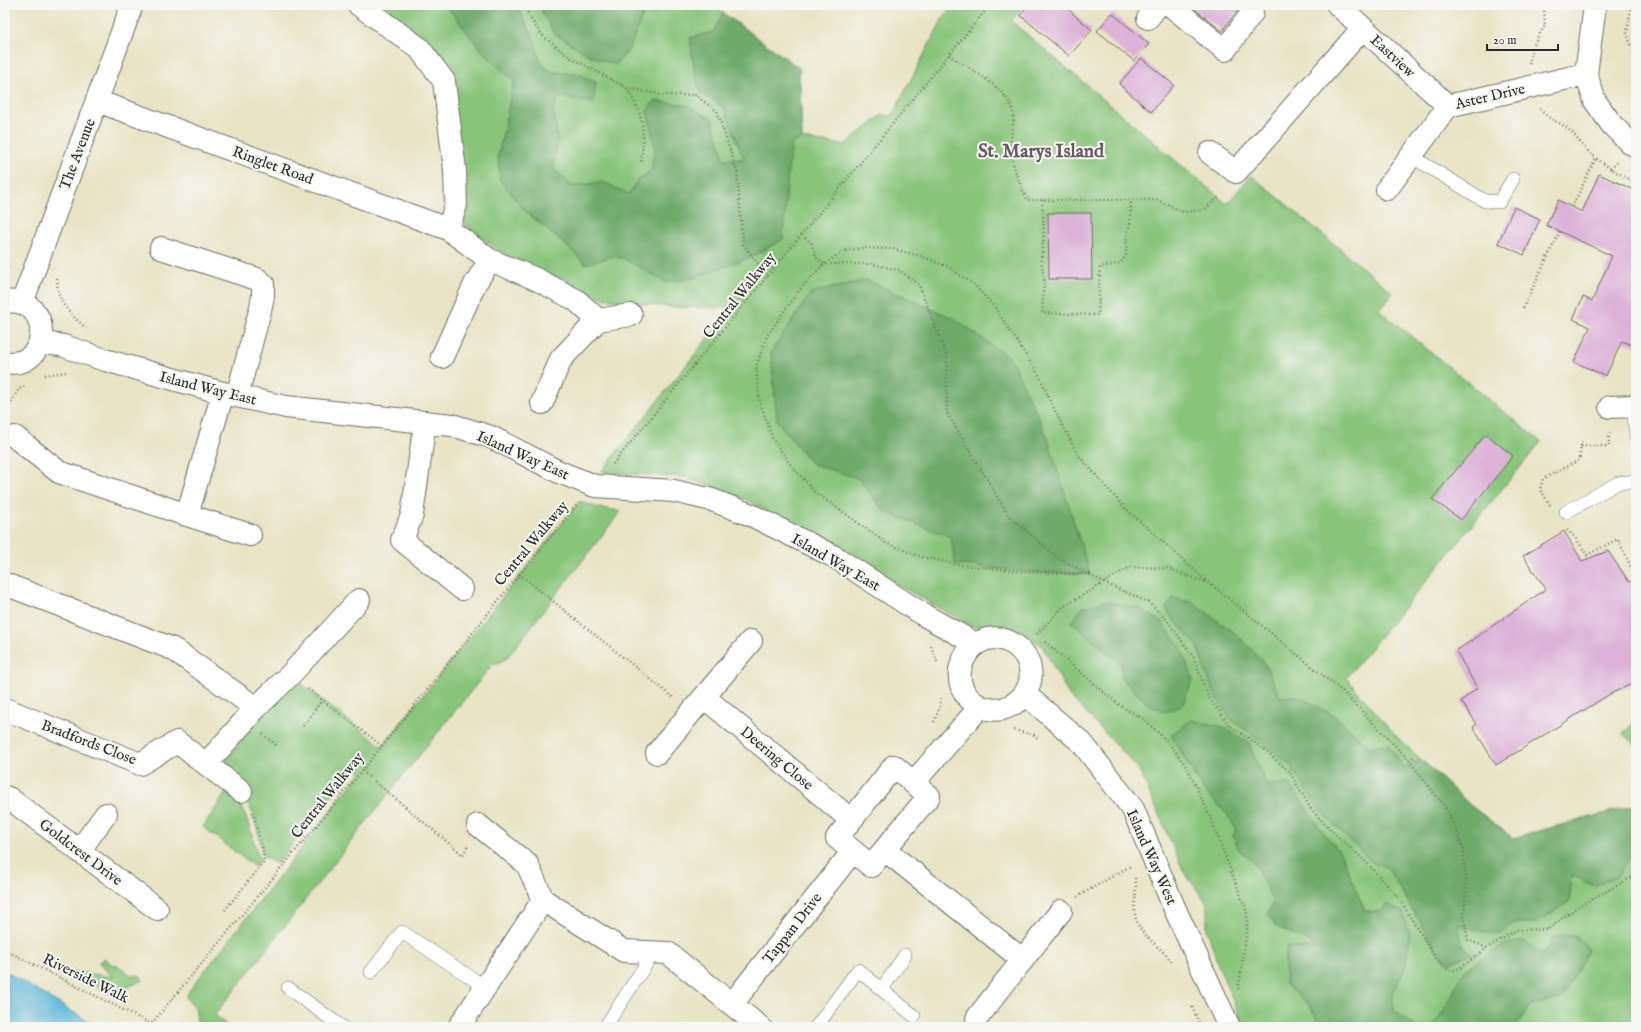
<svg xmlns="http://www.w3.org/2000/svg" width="1641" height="1032" font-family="'IM FELL English',serif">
  <rect width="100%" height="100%" fill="#f6f6f2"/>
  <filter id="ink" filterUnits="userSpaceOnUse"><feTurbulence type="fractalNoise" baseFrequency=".025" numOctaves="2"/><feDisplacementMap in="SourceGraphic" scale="8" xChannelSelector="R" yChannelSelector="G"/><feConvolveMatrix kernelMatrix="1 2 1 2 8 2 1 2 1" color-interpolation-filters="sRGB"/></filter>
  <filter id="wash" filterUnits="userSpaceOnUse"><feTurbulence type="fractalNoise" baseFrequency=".012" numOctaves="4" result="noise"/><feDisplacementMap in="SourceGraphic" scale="16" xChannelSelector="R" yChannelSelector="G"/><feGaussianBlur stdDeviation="0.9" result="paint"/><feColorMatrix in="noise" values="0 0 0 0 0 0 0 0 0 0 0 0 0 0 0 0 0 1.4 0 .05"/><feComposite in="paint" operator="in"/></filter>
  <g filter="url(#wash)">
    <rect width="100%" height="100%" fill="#e9e4c6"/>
    <path fill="#88c47a" stroke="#5a7852" d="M 372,5 L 712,5 L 799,68 L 802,139 L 845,145 L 882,115 L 892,116 L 944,16 L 954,5 L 991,5 L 996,11 L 1001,5 L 1024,5 L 1011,21 L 1227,204 L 1251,175 L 1393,293 L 1379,310 L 1541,442 L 1346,678 L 1399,739 L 1471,806 L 1513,838 L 1636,805 L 1636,1027 L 1244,1027 L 1217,962 L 1207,929 L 1207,904 L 1183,870 L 1139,769 L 1069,695 L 1041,644 L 1014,630 L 971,626 L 745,499 L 683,477 L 601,472 L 732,308 L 669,307 L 606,299 L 536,271 L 498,250 L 460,220 L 453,77 Z
      M 580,501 L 599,508 L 621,511 L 506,659 L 492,665 L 389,793 L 215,1015 L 229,1027 L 198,1027 L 195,1007 L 186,998 L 189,991 L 361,772 L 355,770 L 306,826 L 277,864 L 263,856 L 254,816 L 241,791 L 222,766 L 290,675 L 382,746 Z
      M 1636,721 L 1636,746 L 1623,733 Z
      M 225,794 L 236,798 L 245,814 L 260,860 L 255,867 L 203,827 Z
      M 104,958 L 114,966 L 116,964 L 132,976 L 140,975 L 143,980 L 130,986 L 117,997 L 71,974 L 72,971 L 113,977 L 98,963 Z"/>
    <path fill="#6eaa6a" stroke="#4c6a4a" d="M 446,5 L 516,5 L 532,34 L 541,63 L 552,72 L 574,72 L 596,82 L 593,103 L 560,97 L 553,108 L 558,141 L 553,168 L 572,186 L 603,182 L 629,194 L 638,180 L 651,170 L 655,147 L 647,111 L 654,101 L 687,105 L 712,119 L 724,159 L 744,159 L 724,108 L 701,93 L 695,75 L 690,38 L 713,32 L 723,13 L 799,68 L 802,139 L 792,143 L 788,170 L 783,239 L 752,257 L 690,279 L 665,282 L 623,258 L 610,257 L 586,264 L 561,241 L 525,211 L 500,180 L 498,157 L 514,81 L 481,50 Z
      M 538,5 L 647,5 L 629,50 L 615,65 L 588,55 L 554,33 Z
      M 866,280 L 955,319 L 1011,359 L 1047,436 L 1090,574 L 1026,572 L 955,564 L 951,537 L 885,512 L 858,478 L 812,464 L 777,421 L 771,352 L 811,293 Z
      M 1173,598 L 1192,602 L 1236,634 L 1265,663 L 1280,697 L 1297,696 L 1334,715 L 1370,747 L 1387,743 L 1404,767 L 1422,760 L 1471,806 L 1513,838 L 1636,805 L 1636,851 L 1633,853 L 1617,876 L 1595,886 L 1572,876 L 1569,902 L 1536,923 L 1514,923 L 1496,935 L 1472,929 L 1457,924 L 1464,948 L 1472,953 L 1450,963 L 1437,951 L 1387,867 L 1373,863 L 1320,811 L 1290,765 L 1260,740 L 1230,719 L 1216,698 L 1202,662 L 1197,645 L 1173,620 L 1166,608 Z
      M 1105,601 L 1137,607 L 1162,622 L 1181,648 L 1193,679 L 1183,704 L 1167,712 L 1150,706 L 1122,679 L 1121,664 L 1071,622 L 1083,607 Z
      M 1191,720 L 1224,727 L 1249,743 L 1266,785 L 1290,784 L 1318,826 L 1340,852 L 1365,911 L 1381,911 L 1387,904 L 1403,912 L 1410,934 L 1405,969 L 1392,993 L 1394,1011 L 1416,1027 L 1322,1027 L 1309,1005 L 1285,984 L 1285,960 L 1287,947 L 1311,949 L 1313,944 L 1276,926 L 1268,914 L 1273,901 L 1254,863 L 1239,850 L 1233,836 L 1236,829 L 1227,814 L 1204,791 L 1171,735 Z
      M 1576,935 L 1588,950 L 1561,999 L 1530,1006 L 1515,1027 L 1430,1027 L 1441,1016 L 1464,971 L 1489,953 L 1506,944 L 1524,941 L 1540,953 L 1544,952 L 1554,937 Z"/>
    <path fill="#57b2d5" stroke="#416e80" d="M 5,971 L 98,1027 L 5,1027 Z"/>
    <g id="blocks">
      <path fill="#dcb0d8" d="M 1028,5 L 1063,5 L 1092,30 L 1069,56 L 1020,15 Z
        M 1190,5 L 1238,5 L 1238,10 L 1222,31 Z
        M 1112,13 L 1149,44 L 1134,61 L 1097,31 Z
        M 1141,58 L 1174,85 L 1151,112 L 1119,84 Z
        M 1599,174 L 1636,191 L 1636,347 L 1622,341 L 1606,376 L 1574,362 L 1590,327 L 1573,319 L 1583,297 L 1592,301 L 1612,256 L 1546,225 L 1558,200 L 1582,212 Z
        M 1514,207 L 1540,219 L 1524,255 L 1498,243 Z
        M 1048,213 L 1091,213 L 1092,279 L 1049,279 Z
        M 1486,434 L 1513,456 L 1461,520 L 1432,499 Z
        M 1564,531 L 1582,561 L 1608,551 L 1629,582 L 1636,579 L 1636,682 L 1610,694 L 1496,765 L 1473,727 L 1477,724 L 1461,701 L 1477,688 L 1456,651 L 1546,589 L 1523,556 Z"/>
    </g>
  </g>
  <g filter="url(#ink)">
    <use href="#blocks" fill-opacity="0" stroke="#6e6c61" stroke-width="1"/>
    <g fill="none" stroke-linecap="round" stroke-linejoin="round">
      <defs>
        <path id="service" d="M 1411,156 L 1485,201 L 1499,202 L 1513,179
          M 1633,407 L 1636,436
          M 1566,512 L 1618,483 L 1636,481
          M 371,972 L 402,932 L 485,987
          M 288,988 L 342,1027
          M 882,989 L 905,955
          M 605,1027 L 654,952
          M 816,1027 L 858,970 L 914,1016"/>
        <path id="minor" d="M 359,5 L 419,48 L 444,81 L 455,170 L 456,205 L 448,229
          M 1170,5 L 1225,50 L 1252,13 L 1250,5
          M 1338,5 L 1448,106
          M 1595,5 L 1586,74 L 1595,101 L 1612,125 L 1630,143 L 1636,146
          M 1148,18 L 1158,5
          M 97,101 L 448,229 L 490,260 L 536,279 L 576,300 L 598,320
          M 1210,153 L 1236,172 L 1363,28
          M 1387,189 L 1448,106 L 1586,74
          M 161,248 L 257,279 L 263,284 L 263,296 L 261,307 L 237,396
          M 5,302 C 55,295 51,371 5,362
          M 22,303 L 132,5
          M 40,342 L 64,346 L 105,360 L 223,393 L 286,407 L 452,425 L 491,437 L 559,472 L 595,486 L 674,491 L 712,500 L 751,515 L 835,557 L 922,614 L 976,644 C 980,642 983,640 987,639 C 1007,635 1027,649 1030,669 C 1032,679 1029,689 1022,697 C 987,734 932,682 976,644
          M 442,357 L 475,284 L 490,260
          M 542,403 L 561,359 L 598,320 L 631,315
          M 1610,407 L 1636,406
          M 425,422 L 412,515 L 402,540 L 462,589
          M 15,437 L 59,472 L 187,515 L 223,393
          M 187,515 L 250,535
          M 5,584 L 173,649 L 256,708
          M 1025,694 L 1082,743 L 1133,809 L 1174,907 L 1229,1027
          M 704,697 L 850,819
          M 5,709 L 140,764 L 177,742 L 206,764 L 256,708 L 290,675 L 359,600
          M 657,753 L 751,641
          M 206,764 L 241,791
          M 894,766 L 929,796 L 871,866 L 837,838 Z
          M 913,783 L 980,707
          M 5,797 L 10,799 L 157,909
          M 478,825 L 527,864 L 543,900 L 624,951 L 668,953 L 760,1027
          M 885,850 L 1023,960
          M 79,851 L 106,814
          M 732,1004 L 853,851
          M 977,1018 L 1061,911
          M 459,1027 L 543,900"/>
      </defs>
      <use href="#service" stroke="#6e6c61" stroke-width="14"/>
      <use href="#minor" stroke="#6e6c61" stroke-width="24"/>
      <path stroke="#6e6c61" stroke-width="2.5" stroke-dasharray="1 3" stroke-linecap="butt" d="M 524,5 L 530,18 L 542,35 L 566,55 L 627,88 L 663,95 L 695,95 L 717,111 L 737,172 L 743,244 L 768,277
        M 1631,5 L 1627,33 L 1636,62
        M 949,55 C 967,67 1006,88 1012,108 C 1016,119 1011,130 1011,141 C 1010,163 1019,181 1027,200 L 1157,200 L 1184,212 L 1204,210 L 1219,197
        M 1529,64 L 1532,50 L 1537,38 L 1545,26 L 1544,5
        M 627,88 C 645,119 645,129 641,163
        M 1540,109 C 1549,121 1559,121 1569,130 C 1575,134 1578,140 1583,146 C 1598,162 1617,173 1636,183
        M 1611,169 L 1617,162
        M 1042,200 L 1044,232 L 1041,260 L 1044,280 L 1042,313 L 1098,315 L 1100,267 L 1121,263 L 1126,255 L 1127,233 L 1130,225 L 1131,200
        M 1572,207 L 1596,158
        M 802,235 L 811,243 L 817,258 L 824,264 L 871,264 L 899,270 L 919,285 L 946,354 L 947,413 L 1009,516 L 1058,558 L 1105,583 L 1148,602 L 1166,619 L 1193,656 L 1209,698 L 1230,726 L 1260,746 L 1289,771 L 1311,809 L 1331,830 L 1368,864 L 1398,897 L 1436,959 L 1444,968 L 1452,971 L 1460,968 L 1487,948
        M 5,270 L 11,265
        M 57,278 C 57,303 69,313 86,328
        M 1523,308 L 1560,231
        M 45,375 L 66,372
        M 5,412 L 19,389 L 25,386
        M 1581,446 L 1609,446 L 1609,432
        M 613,464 L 990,5
        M 1550,505 L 1540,489 L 1543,479 L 1579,460 L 1582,441
        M 1567,530 L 1575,537 L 1587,555 L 1618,539 L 1636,578
        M 519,574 L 674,698
        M 1090,574 L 1026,572 L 962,565 L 921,557 L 886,543 L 815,492 L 791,465 L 773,440 L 760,402 L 756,367 L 767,336 L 800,289 L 824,264 L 844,251 L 863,248 L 893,249 L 921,256 L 948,267 L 973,284 L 994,306 L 1040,377 L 1050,401 L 1078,455 L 1125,508 L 1212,586
        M 1212,585 L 1342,691 L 1408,759 L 1447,810 L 1463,847 L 1466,881 L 1464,918 L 1468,940 L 1487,948 L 1517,930 L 1548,929 L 1579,906 L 1636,875
        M 1037,634 L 1063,607 L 1130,567 L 1167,568 L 1208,583
        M 1045,642 L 1106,694 L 1122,707 L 1145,720 L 1169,743 L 1188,769 L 1210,817 L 1247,912 L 1247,930 L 1238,991
        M 931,646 L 938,664
        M 308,689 L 382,746
        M 934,722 L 940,707 L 941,698
        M 303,726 L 322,700
        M 1014,730 L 1034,735 L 1037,738
        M 263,734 L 276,745
        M 1409,760 L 1413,757
        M 362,771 L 463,855 L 468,845
        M 1135,878 C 1138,891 1132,906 1136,919 C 1141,938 1163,947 1173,964
        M 1077,897 L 1132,865
        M 225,910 L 264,862 L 263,850 L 252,811
        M 5,950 L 157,1027
        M 1192,1007 L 1201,1027
        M 152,1023 L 362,771 L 502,596 L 578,503"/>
      <use href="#service" stroke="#fff" stroke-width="13"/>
      <use href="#minor" stroke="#fff" stroke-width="22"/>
    </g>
  </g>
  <g text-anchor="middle" stroke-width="4" stroke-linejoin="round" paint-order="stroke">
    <g font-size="15" fill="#2b2b2b" stroke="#f6f6f2">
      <text transform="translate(1393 56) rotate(43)" y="5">Eastview</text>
      <text transform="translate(1490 96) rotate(-13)" y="5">Aster Drive</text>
      <text transform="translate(77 154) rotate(-69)" y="5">The Avenue</text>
      <text transform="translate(273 165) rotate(20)" y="5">Ringlet Road</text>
      <text transform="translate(739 295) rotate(-51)" y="5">Central Walkway</text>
      <text transform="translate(208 388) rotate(14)" y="5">Island Way East</text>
      <text transform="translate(523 455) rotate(24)" y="5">Island Way East</text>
      <text transform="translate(531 543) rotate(-50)" y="5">Central Walkway</text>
      <text transform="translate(836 562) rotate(30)" y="5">Island Way East</text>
      <text transform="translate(89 742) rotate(21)" y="5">Bradfords Close</text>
      <text transform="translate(777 758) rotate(40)" y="5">Deering Close</text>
      <text transform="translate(327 795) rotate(-51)" y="5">Central Walkway</text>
      <text transform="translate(81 852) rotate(37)" y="5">Goldcrest Drive</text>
      <text transform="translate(1152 857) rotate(66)" y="5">Island Way West</text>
      <text transform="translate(792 928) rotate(-52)" y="5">Tappan Drive</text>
      <text transform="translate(86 978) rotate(26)" y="5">Riverside Walk</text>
    </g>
    <g font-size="19" font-weight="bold" fill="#695a68" stroke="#f6f6f2">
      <text x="1041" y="157">St. Marys Island</text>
    </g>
  </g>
  <rect width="1641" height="1032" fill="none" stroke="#f6f6f2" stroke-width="20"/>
  <path d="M1487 44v6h71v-6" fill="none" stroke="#2b2b2b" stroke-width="2"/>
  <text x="1493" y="44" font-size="12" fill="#2b2b2b" stroke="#f6f6f2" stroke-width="3" paint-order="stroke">20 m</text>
</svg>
